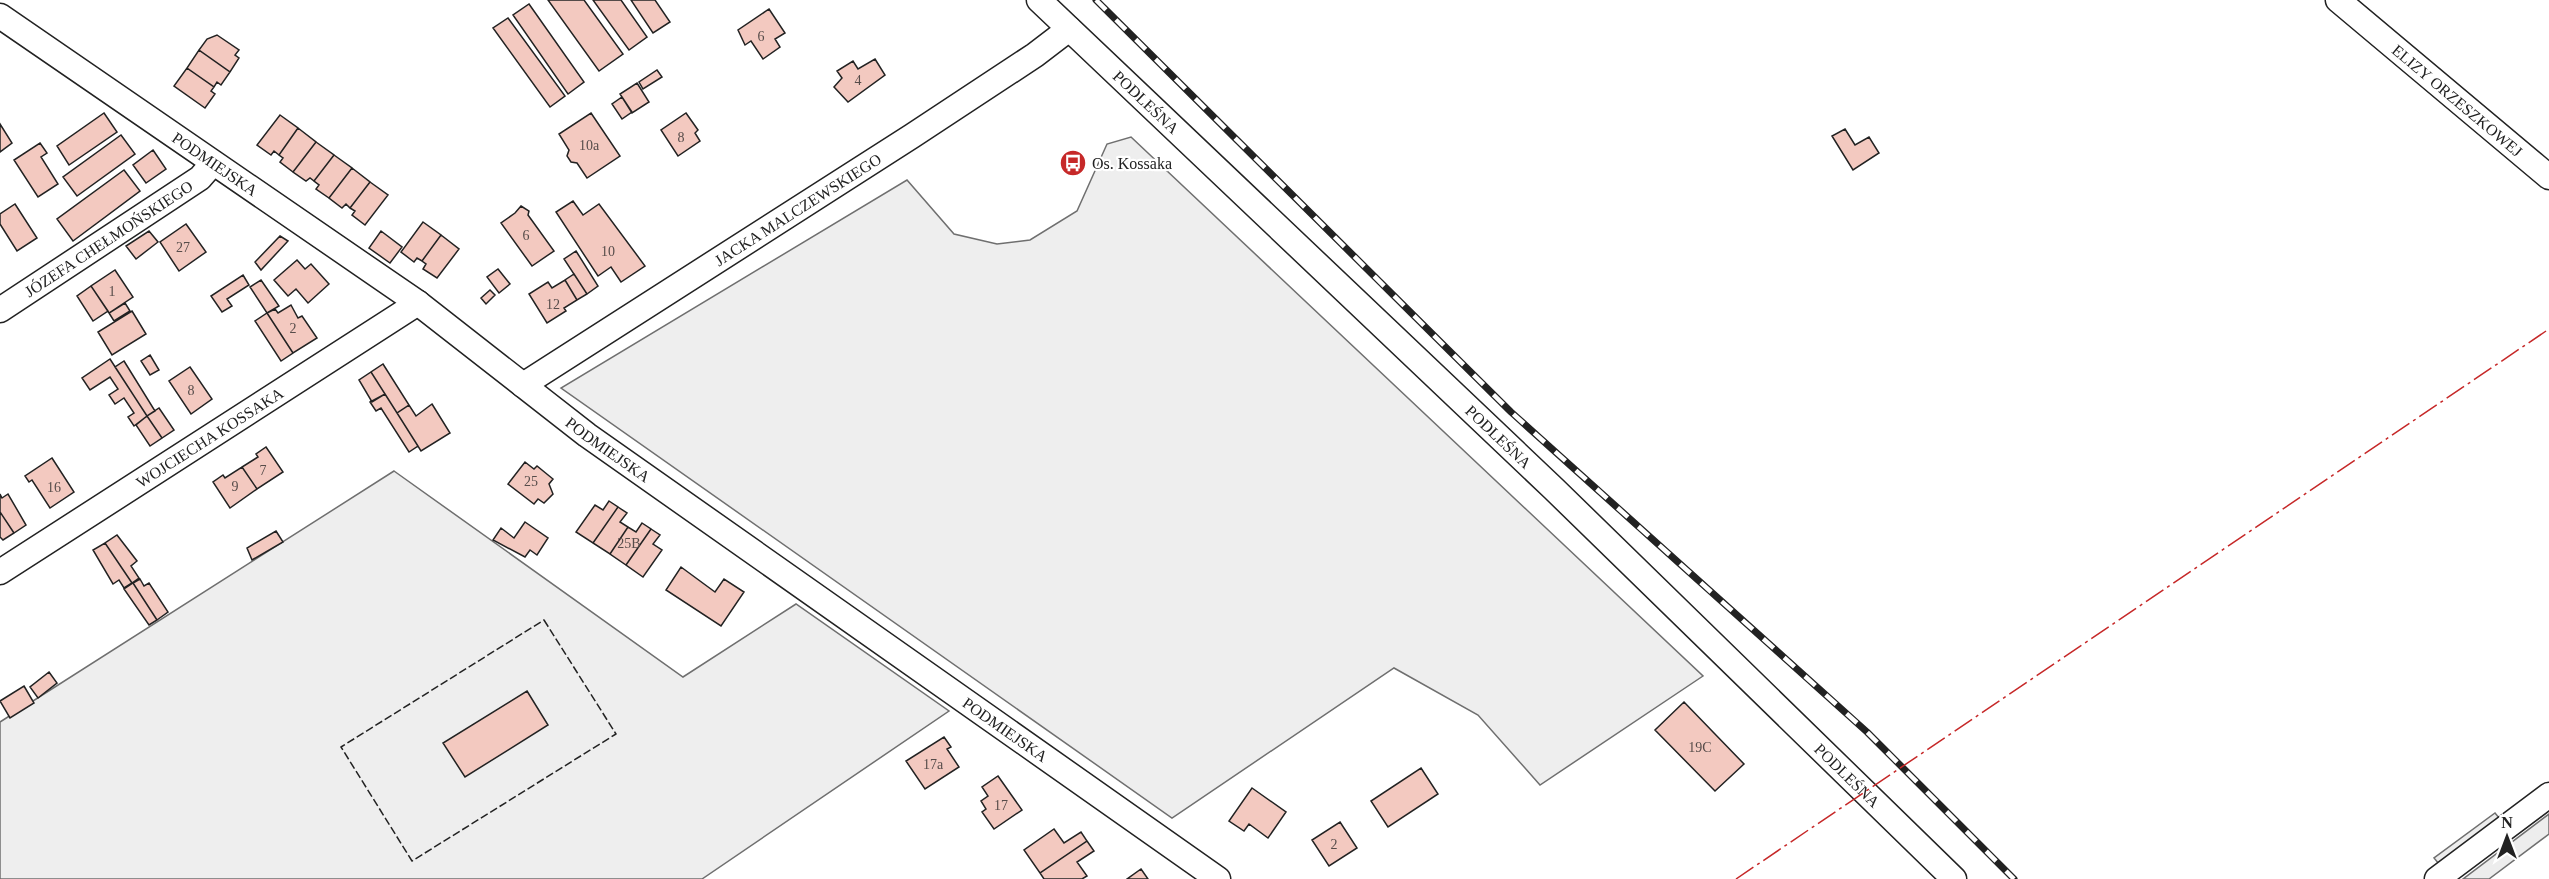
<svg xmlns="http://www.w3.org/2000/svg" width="2549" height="879" font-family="'Times New Roman',serif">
  <rect width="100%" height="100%" fill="#fff"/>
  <path fill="#eee" stroke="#6f6f6f" stroke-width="1.5" d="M 1131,137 L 1703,676 L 1540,785 L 1478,715 L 1394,668 L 1172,818 L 561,388 L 907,180 L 954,234 L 997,244 L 1030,240 L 1077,211 L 1107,144 Z
    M 394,471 L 683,677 L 796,604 L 949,711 L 702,879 L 0,879 L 0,722 Z"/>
  <path fill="#ededed" stroke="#6f6f6f" stroke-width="1.5" d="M 2495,813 L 2500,819 L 2439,864 L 2434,858 Z
    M 2549,814 L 2549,834 L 2489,879 L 2463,879 Z"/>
  <path fill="#f3c9c0" stroke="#222" stroke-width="1.5" d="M 548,0 L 584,0 L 623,54 L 599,71 Z
    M 593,0 L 621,0 L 647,37 L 629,50 Z
    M 631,0 L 655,0 L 670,22 L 653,33 Z
    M 529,4 L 584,82 L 568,94 L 513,15 Z
    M 769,9 L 785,33 L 775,39 L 780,47 L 763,59 L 751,41 L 745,45 L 738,30 Z
    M 508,18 L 565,96 L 550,107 L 493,28 Z
    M 217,35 L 239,50 L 235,55 L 239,58 L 230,72 L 199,50 L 207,39 Z
    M 199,50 L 230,72 L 221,85 L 217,82 L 214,87 L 187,68 Z
    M 875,59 L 885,75 L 848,102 L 834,87 L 842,78 L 837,71 L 853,61 L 858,69 Z
    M 187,68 L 214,87 L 211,91 L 215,94 L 205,108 L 174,86 Z
    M 657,70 L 662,77 L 643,89 L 639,82 Z
    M 637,83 L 649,102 L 632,113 L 620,94 Z
    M 622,97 L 632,112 L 622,119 L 612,104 Z
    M 104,113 L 117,132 L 69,165 L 57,146 Z
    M 591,113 L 620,156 L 587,178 L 577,163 L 571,162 L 567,156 L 569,150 L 559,134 Z
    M 686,113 L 698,130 L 695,133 L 700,141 L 678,156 L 661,130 Z
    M 280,115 L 298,128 L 279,155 L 274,151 L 271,155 L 257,145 Z
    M 0,124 L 12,143 L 0,152 Z
    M 298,128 L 316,142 L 293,172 L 280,162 L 283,158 L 279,155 Z
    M 1845,129 L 1855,145 L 1869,137 L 1879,153 L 1853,170 L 1832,136 Z
    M 121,135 L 135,154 L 77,196 L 63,177 Z
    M 316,142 L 334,155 L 314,181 L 310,178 L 306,181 L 293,172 Z
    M 40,143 L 47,153 L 41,157 L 58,184 L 38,197 L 14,160 Z
    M 153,150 L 166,169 L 146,183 L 133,165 Z
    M 334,155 L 352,168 L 329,198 L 316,189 L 319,185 L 314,181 Z
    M 352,168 L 370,182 L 350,208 L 346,204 L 342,208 L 329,198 Z
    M 124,170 L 140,191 L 73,241 L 57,219 Z
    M 370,182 L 388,195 L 365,225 L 352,215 L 355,211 L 350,208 Z
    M 573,201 L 583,215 L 599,204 L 645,266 L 621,282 L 611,267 L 598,276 L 556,212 Z
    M 15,204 L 37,238 L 17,251 L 0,224 L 0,214 Z
    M 521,206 L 529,211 L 528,215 L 554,251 L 532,266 L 501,223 L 515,213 Z
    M 423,222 L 441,235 L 422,261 L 417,258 L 414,262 L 401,252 Z
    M 186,224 L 206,252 L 179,271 L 160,242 Z
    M 149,231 L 158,242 L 136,259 L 126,246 Z
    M 381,231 L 402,247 L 390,263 L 369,248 Z
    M 441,235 L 459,249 L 437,278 L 423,269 L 426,264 L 422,261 Z
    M 280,236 L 288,241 L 261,270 L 255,262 Z
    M 576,251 L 598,286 L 587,294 L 564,259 Z
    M 297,260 L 305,269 L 311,264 L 329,284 L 308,303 L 296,289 L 288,296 L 274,280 Z
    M 498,269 L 510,284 L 499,293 L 487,277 Z
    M 115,270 L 133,297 L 109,313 L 91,286 Z
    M 574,274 L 587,294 L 577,300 L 565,280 Z
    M 243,275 L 249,285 L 227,299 L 232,306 L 222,312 L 211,296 Z
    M 261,280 L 279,306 L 267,313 L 250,287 Z
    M 565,280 L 577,300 L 564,308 L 566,311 L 547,323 L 529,294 L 548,282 L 552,288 Z
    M 91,286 L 108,311 L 93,321 L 77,296 Z
    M 490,290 L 495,295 L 486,304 L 481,298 Z
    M 125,303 L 130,311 L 114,321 L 109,313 Z
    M 291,305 L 298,318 L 302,316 L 317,338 L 293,353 L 267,313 L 275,309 L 278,313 Z
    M 132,311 L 146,334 L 112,355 L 98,332 Z
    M 267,313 L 293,353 L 281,361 L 255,321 Z
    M 150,355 L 159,370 L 150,375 L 141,361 Z
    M 110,359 L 147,416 L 134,426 L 128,417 L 134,413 L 124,398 L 115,404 L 109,395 L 118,389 L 110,377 L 90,390 L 82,378 Z
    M 124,361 L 155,411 L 147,416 L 115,367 Z
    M 383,364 L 409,405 L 397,413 L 371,372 Z
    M 190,367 L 212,399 L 191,414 L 169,381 Z
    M 371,372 L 385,394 L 372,402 L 359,380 Z
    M 385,394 L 418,446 L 409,452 L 381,408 L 376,411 L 370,402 Z
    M 432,404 L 450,433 L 421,451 L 397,413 L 409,405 L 416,416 Z
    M 159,408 L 174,430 L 162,438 L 147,416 Z
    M 147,416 L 162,438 L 150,446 L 136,425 Z
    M 266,447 L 283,472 L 257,489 L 242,467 L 258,457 L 256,454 Z
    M 52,458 L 74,492 L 50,508 L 32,480 L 29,482 L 25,476 Z
    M 525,462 L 534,469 L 537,466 L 553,479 L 549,484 L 553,494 L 544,503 L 538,499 L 534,504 L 508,484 Z
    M 242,467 L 257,489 L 230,508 L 213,482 L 223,475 L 225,478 Z
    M 0,494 L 2,498 L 8,494 L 26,525 L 14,533 L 0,512 Z
    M 609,501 L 618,507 L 593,543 L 576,532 L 595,505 L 603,510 Z
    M 618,507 L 627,513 L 620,522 L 628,527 L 610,554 L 593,543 Z
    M 0,512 L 14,533 L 3,540 L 0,537 Z
    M 525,522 L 548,538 L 537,555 L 530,550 L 525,557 L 493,540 L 501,528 L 514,538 Z
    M 642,523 L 651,529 L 626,565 L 610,554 L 628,527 L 636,532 Z
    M 651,529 L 660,535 L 653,544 L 662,550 L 643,577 L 626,565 Z
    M 276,531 L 283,542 L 252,560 L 247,548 Z
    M 117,535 L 137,561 L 131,566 L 139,578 L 132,583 L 105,543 Z
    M 105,543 L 132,583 L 124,588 L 119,580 L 113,584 L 93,550 Z
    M 681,567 L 715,592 L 724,579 L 744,592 L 721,626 L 666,590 Z
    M 140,579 L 144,586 L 149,583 L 168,612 L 157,620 L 133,583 Z
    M 133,583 L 157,620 L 149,625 L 124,589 Z
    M 49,672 L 57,683 L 38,698 L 30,687 Z
    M 24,686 L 34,703 L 10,718 L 0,701 Z
    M 527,691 L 548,725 L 465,777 L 443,743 Z
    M 1684,702 L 1744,764 L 1715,791 L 1655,730 Z
    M 944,737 L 951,747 L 947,749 L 959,767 L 925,789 L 906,761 Z
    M 1421,768 L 1438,794 L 1388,827 L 1371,801 Z
    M 998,776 L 1022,810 L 994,829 L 982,812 L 986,809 L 981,801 L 988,796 L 982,787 Z
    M 1252,788 L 1286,812 L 1268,838 L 1249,824 L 1244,831 L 1229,821 Z
    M 1340,822 L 1357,848 L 1329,866 L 1312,840 Z
    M 1054,829 L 1064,843 L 1081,832 L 1087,841 L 1040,873 L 1024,850 Z
    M 1087,841 L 1094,851 L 1077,862 L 1087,876 L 1082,879 L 1044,879 L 1040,873 Z
    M 1141,869 L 1148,879 L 1127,879 Z"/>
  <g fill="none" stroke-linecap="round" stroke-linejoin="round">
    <defs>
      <g id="minor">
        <path id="s1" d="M 1039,0 L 1554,489 L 1954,879"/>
        <path id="s2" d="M 2338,0 L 2549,177"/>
        <path id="s3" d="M 0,16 L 418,303 L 587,435 L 1218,879"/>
        <path id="s4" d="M 0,310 L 200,178 L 213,163"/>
        <path id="s5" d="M 523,385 L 912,136 L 1035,55 L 1069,29"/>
        <path id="s6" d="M 0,572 L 418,303"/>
        <path d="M 2437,879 L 2549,795"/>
      </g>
    </defs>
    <use href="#minor" stroke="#222" stroke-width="27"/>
    <use href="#minor" stroke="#fff" stroke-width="24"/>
    <defs>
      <path id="rail" d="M 1096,0 L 1511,412 L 1867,732 L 2014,879"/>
    </defs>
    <use href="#rail" stroke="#222" stroke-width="7"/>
    <use href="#rail" stroke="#fff" stroke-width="4.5" stroke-dasharray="14" stroke-linecap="butt"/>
    <path stroke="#222" stroke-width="1.5" stroke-dasharray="8 3" stroke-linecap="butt" d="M 544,620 L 616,734 L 412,861 L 341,747 Z"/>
    <path stroke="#c62828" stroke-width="1.5" stroke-dasharray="21 4.5 3 4.5" stroke-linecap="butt" d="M 1736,879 L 2549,329"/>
  </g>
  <defs>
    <symbol id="bus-disc" viewBox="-11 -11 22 22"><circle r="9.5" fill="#c62828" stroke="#fff"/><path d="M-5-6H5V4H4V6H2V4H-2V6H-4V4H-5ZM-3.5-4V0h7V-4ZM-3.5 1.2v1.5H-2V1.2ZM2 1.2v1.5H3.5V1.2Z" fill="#fff"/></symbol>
  </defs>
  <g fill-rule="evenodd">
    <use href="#bus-disc" x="1058" y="148" width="30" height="30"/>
  </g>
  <g text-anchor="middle" stroke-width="4.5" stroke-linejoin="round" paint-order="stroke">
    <g font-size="14" fill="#564c4a">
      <text x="761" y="41">6</text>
      <text x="858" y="85">4</text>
      <text x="681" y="142">8</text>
      <text x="589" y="150">10a</text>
      <text x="526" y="240">6</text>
      <text x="183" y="252">27</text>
      <text x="608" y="256">10</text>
      <text x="112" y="296">1</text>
      <text x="553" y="309">12</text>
      <text x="293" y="333">2</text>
      <text x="191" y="395">8</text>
      <text x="263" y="475">7</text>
      <text x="531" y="486">25</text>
      <text x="235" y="491">9</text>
      <text x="54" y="492">16</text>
      <text x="629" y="548">25B</text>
      <text x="1700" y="752">19C</text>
      <text x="933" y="769">17a</text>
      <text x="1001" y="810">17</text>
      <text x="1334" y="849">2</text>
    </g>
    <g font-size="16" fill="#222" stroke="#fff">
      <text dy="6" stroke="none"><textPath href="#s2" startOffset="156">ELIZY ORZESZKOWEJ</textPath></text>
      <text dy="6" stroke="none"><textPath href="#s1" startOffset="148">PODLEŚNA</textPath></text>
      <text dy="6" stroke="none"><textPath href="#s3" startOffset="261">PODMIEJSKA</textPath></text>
      <text dy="6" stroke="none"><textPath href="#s5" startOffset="326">JACKA MALCZEWSKIEGO</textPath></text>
      <text dy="6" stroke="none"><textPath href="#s4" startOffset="130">JÓZEFA CHEŁMOŃSKIEGO</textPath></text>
      <text dy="6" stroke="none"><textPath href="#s1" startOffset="634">PODLEŚNA</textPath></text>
      <text dy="6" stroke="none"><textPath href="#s6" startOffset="249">WOJCIECHA KOSSAKA</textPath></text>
      <text dy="6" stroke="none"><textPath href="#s3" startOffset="747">PODMIEJSKA</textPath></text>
      <text dy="6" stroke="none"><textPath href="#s3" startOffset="1233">PODMIEJSKA</textPath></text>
      <text dy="6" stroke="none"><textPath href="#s1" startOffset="1120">PODLEŚNA</textPath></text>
    </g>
    <g font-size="16" fill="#222" stroke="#fff" text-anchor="start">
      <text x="1092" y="169">Os. Kossaka</text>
    </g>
  </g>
  <g transform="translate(2507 837)" stroke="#ffffff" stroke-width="4.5" paint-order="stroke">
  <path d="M0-4.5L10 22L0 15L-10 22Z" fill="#222222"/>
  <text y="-9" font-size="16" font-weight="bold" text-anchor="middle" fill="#222222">N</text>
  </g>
</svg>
